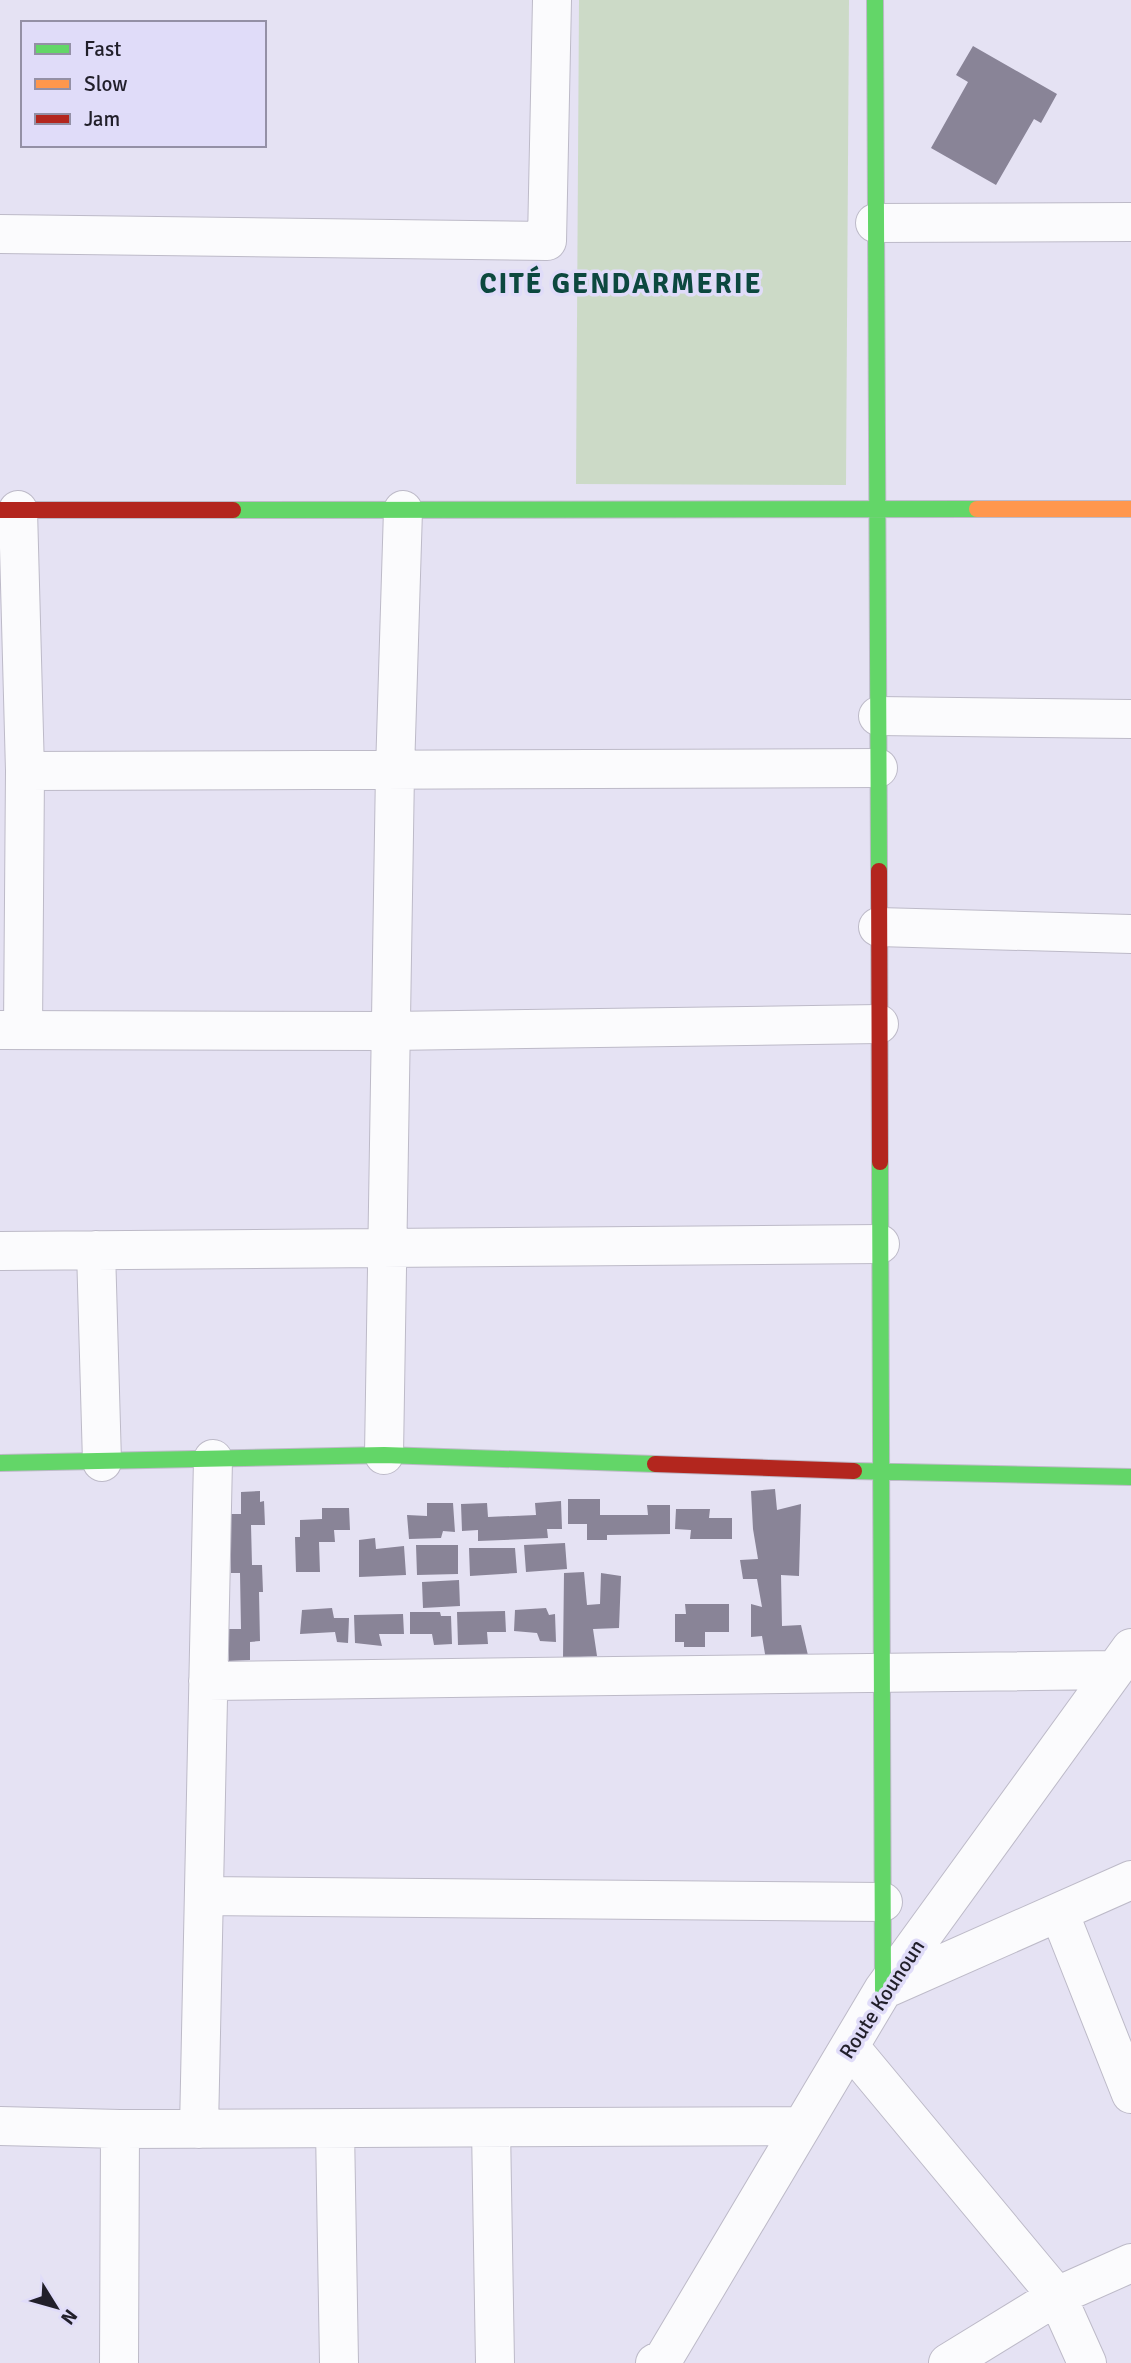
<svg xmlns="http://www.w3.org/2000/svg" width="1131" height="2363" font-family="Signika,sans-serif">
  <rect width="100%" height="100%" fill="#e5e2f3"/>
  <path fill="#ccdac7" d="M 579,0 L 849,0 L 846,485 L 576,484 Z"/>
  <path fill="#898497" d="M 973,46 L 1057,94 L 1041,123 L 1034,119 L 996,185 L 931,148 L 968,82 L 956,75 Z
    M 775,1489 L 777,1510 L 801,1504 L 799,1576 L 781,1575 L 782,1626 L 801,1625 L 810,1664 L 766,1660 L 762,1636 L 751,1637 L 751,1604 L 762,1607 L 757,1579 L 743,1579 L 740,1560 L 758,1559 L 753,1529 L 751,1491 Z
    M 260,1491 L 260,1502 L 264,1501 L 265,1525 L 251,1525 L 252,1565 L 262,1565 L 263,1592 L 259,1592 L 260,1641 L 250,1642 L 250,1660 L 229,1661 L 229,1629 L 241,1629 L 240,1573 L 231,1573 L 230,1514 L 241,1514 L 241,1492 Z
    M 568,1499 L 600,1499 L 600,1515 L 648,1515 L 647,1505 L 670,1505 L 670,1534 L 607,1535 L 607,1540 L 587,1540 L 587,1524 L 568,1524 Z
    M 561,1501 L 562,1529 L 547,1529 L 548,1538 L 478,1541 L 478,1530 L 462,1531 L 461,1504 L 487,1503 L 488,1517 L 536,1515 L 535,1503 Z
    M 427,1503 L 453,1503 L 455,1532 L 443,1531 L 441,1538 L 409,1539 L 407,1515 L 427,1516 Z
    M 322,1508 L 349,1508 L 350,1530 L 334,1530 L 335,1542 L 319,1542 L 320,1572 L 296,1572 L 295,1537 L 300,1537 L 300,1520 L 322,1519 Z
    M 676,1509 L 710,1509 L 709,1518 L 732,1518 L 732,1539 L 690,1539 L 691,1530 L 675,1529 Z
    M 375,1538 L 376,1549 L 404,1546 L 406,1575 L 359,1577 L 359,1540 Z
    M 565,1543 L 567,1569 L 526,1572 L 524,1545 Z
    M 416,1545 L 458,1545 L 458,1574 L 417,1575 Z
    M 469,1548 L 515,1548 L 517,1573 L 470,1576 Z
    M 584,1572 L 587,1605 L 600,1604 L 601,1573 L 621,1576 L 619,1628 L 593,1629 L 597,1656 L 563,1658 L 564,1573 Z
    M 459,1580 L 460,1606 L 423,1608 L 422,1582 Z
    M 685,1604 L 729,1604 L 729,1632 L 705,1632 L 705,1647 L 684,1647 L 684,1642 L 675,1642 L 675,1614 L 686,1614 Z
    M 332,1608 L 334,1618 L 349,1618 L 348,1643 L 337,1642 L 335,1632 L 300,1634 L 302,1610 Z
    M 546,1608 L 549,1615 L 555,1614 L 556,1642 L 540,1641 L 537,1633 L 514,1631 L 515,1610 Z
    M 505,1611 L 506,1632 L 487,1632 L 488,1644 L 458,1645 L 457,1612 Z
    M 410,1612 L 440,1612 L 441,1616 L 451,1616 L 452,1644 L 434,1645 L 432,1634 L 410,1634 Z
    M 403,1614 L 404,1634 L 379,1634 L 382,1646 L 355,1643 L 354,1615 Z"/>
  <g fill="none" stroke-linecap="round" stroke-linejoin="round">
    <defs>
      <path id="street" d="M 875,223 L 1131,222
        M 0,234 L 547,241 L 552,0
        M 18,510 L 25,771 L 23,1030
        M 878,716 L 1131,719
        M 25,771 L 878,768
        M 878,927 L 1131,934
        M 0,1030 L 390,1031 L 879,1024
        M 96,1250 L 102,1462
        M 0,1251 L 880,1244
        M 384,1455 L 395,771 L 403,510
        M 208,1681 L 1115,1670
        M 204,1896 L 883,1902
        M 1059,1912 L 1131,2094
        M 883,1990 L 1131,1880
        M 850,2047 L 1057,2296 L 1087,2363
        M 0,2126 L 120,2129 L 802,2126
        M 491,2128 L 495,2363
        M 199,2129 L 213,1459
        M 335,2129 L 339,2363
        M 119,2363 L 120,2129
        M 655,2363 L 664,2358 L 883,1990 L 1131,1648
        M 948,2363 L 1057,2296 L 1131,2263"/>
      <path id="fast" d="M 875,0 L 879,871
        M 233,510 L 977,509
        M 880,1162 L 883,1990
        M 0,1463 L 384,1455 L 655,1464
        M 854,1471 L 1131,1477"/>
      <path id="slow" d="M 977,509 L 1131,509"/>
      <path id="jam" d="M 0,510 L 233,510
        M 879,871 L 880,1162
        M 655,1464 L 854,1471"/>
    </defs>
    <use href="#street" stroke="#bdbac8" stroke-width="40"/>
    <use href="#fast" stroke="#bdbac8" stroke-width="18"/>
    <use href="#slow" stroke="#bdbac8" stroke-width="18"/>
    <use href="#jam" stroke="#bdbac8" stroke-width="18"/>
    <use href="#street" stroke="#fbfbfd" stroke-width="38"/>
    <use href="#fast" stroke="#63d668" stroke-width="16"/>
    <use href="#slow" stroke="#ff974d" stroke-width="16"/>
    <use href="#jam" stroke="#b3261e" stroke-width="16"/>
  </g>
  <g text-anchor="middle" stroke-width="7" stroke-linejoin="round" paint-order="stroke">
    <g font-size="21" fill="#211f2a" stroke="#e0dcf9">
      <text transform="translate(882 1999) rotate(-57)" y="7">Route Kounoun</text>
    </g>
    <g font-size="28" font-weight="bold" letter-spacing="2" fill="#0c483f" stroke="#e0dcf9">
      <text x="621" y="293">CITÉ GENDARMERIE</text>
    </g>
  </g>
  <rect x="21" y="21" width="245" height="126" fill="#e0dcf9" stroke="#9490a6" stroke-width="2"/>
  <rect x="35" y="44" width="35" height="10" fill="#63d668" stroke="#9490a6" stroke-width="2"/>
  <text x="84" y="56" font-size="21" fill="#211f2a">Fast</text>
  <rect x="35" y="79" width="35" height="10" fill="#ff974d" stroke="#9490a6" stroke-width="2"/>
  <text x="84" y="91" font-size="21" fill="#211f2a">Slow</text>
  <rect x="35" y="114" width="35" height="10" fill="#b3261e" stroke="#9490a6" stroke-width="2"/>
  <text x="84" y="126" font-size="21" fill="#211f2a">Jam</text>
  <g transform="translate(56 2307) rotate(127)" stroke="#e0dcf9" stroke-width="5" paint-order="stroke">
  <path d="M0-5L12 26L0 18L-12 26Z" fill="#211f2a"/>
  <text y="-10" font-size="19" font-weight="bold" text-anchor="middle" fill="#211f2a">N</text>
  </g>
</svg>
